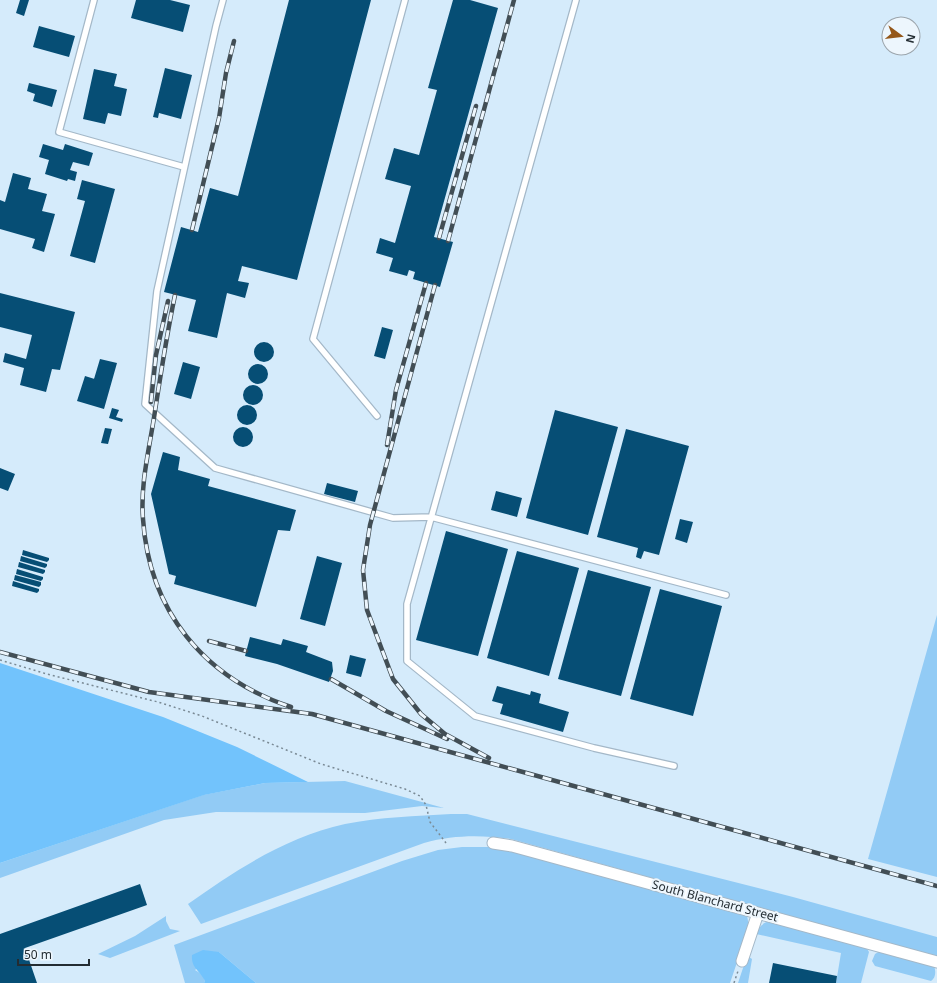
<svg xmlns="http://www.w3.org/2000/svg" width="937" height="983" font-family="'Noto Sans',sans-serif">
  <rect width="100%" height="100%" fill="#d5ebfb"/>
  <path fill="#92cbf5" d="M 937,615 L 937,877 L 868,859 Z
    M 345,781 L 444,808 L 422,806 L 365,813 L 216,812 L 164,820 L 0,878 L 0,863 L 203,795 L 265,783 Z
    M 451,814 L 467,814 L 793,897 L 937,937 L 937,957 L 511,839 C 480,835 454,835 424,843 L 201,924 L 188,904 C 236,870 286,837 345,824 C 380,817 416,816 451,814 Z
    M 462,847 L 489,847 L 509,850 L 747,915 L 749,927 L 730,983 L 256,983 L 219,952 L 195,970 L 203,975 L 205,981 L 204,983 L 185,983 L 174,945 L 402,861 L 438,850 Z
    M 166,916 L 166,921 L 170,929 L 180,931 L 110,958 L 98,954 L 135,936 Z
    M 770,921 L 866,947 L 869,952 L 861,983 L 836,983 L 841,953 L 756,934 C 759,927 762,923 770,921 Z
    M 880,951 L 934,966 C 936,971 936,978 931,981 L 875,966 L 872,961 L 875,954 Z
    M 749,957 L 752,959 L 748,983 L 738,983 L 746,959 Z"/>
  <path fill="#72c3fc" d="M 0,663 L 163,717 L 237,747 L 308,782 L 265,783 L 204,795 L 0,863 Z
    M 203,950 L 219,952 L 256,983 L 204,983 L 205,981 C 200,970 191,969 192,955 Z"/>
  <path fill="#064e75" d="M 20,0 L 29,0 L 24,16 L 16,13 Z
    M 136,0 L 170,0 L 190,5 L 183,32 L 131,18 Z
    M 289,0 L 371,0 L 297,280 L 242,266 L 238,281 L 249,283 L 245,298 L 227,293 L 217,338 L 188,331 L 196,300 L 164,292 L 181,227 L 198,232 L 210,188 L 238,196 Z
    M 453,0 L 470,0 L 498,8 L 434,237 L 453,242 L 440,287 L 413,279 L 415,272 L 409,270 L 407,276 L 389,271 L 393,258 L 376,253 L 380,238 L 395,243 L 411,186 L 385,179 L 394,148 L 419,155 L 437,90 L 428,88 Z
    M 39,26 L 75,36 L 69,57 L 33,47 Z
    M 165,68 L 192,75 L 181,119 L 159,113 L 158,118 L 153,117 Z
    M 94,69 L 117,74 L 114,86 L 127,89 L 121,116 L 108,113 L 105,124 L 83,119 Z
    M 29,83 L 57,90 L 52,107 L 33,101 L 35,94 L 27,91 Z
    M 43,144 L 63,150 L 65,144 L 93,153 L 89,166 L 73,162 L 70,170 L 77,172 L 75,181 L 68,179 L 67,181 L 45,174 L 49,160 L 39,157 Z
    M 13,173 L 31,178 L 28,189 L 47,194 L 42,211 L 55,214 L 44,252 L 32,248 L 35,239 L 0,229 L 0,200 L 5,202 Z
    M 82,180 L 115,189 L 95,263 L 70,256 L 85,201 L 77,199 Z
    M 0,293 L 75,312 L 60,370 L 52,369 L 46,392 L 20,385 L 24,368 L 3,362 L 5,353 L 26,359 L 32,335 L 0,327 Z
    M 382,327 L 393,330 L 385,359 L 374,356 Z
    M254 352a10 10 0 1 1 20 0a10 10 0 1 1-20 0Z
    M 100,359 L 117,363 L 104,409 L 77,401 L 85,376 L 101,381 L 94,379 Z
    M 183,362 L 200,367 L 191,399 L 174,394 Z
    M248 374a10 10 0 1 1 20 0a10 10 0 1 1-20 0Z
    M243 395a10 10 0 1 1 20 0a10 10 0 1 1-20 0Z
    M237 415a10 10 0 1 1 20 0a10 10 0 1 1-20 0Z
    M 112,408 L 119,410 L 116,417 L 123,419 L 122,422 L 109,418 Z
    M 555,410 L 618,427 L 588,535 L 526,518 Z
    M233 437a10 10 0 1 1 20 0a10 10 0 1 1-20 0Z
    M 105,428 L 112,429 L 108,444 L 101,443 Z
    M 626,429 L 689,446 L 659,555 L 644,551 L 641,559 L 636,557 L 638,548 L 597,537 Z
    M 163,452 L 180,457 L 178,470 L 210,479 L 208,486 L 296,510 L 290,531 L 278,530 L 256,607 L 174,584 L 176,576 L 169,574 L 151,494 Z
    M 0,468 L 15,474 L 8,491 L 0,488 Z
    M 327,483 L 358,491 L 355,502 L 324,494 Z
    M 496,491 L 522,498 L 517,517 L 491,510 Z
    M 680,519 L 693,522 L 687,543 L 675,539 Z
    M 446,531 L 508,549 L 478,656 L 416,640 Z
    M 23,550 L 49,558 L 49,560 L 47,562 L 22,555 Z
    M 517,551 L 579,568 L 549,676 L 487,658 Z
    M 21,556 L 47,564 L 47,566 L 45,568 L 20,561 Z
    M 317,556 L 342,563 L 325,626 L 300,619 Z
    M 19,562 L 45,570 L 45,572 L 43,574 L 18,567 Z
    M 17,569 L 43,577 L 43,579 L 41,581 L 16,574 Z
    M 588,570 L 651,587 L 621,696 L 558,679 Z
    M 15,575 L 41,582 L 41,585 L 39,587 L 14,580 Z
    M 13,581 L 39,589 L 39,591 L 37,593 L 12,586 Z
    M 660,589 L 722,606 L 693,716 L 630,699 Z
    M 250,637 L 281,645 L 283,639 L 308,646 L 306,652 L 332,662 L 333,671 L 329,682 L 277,664 L 245,656 Z
    M 350,655 L 366,659 L 361,677 L 346,673 Z
    M 497,686 L 530,695 L 531,691 L 541,694 L 539,703 L 569,712 L 563,732 L 500,714 L 503,704 L 492,701 Z
    M 140,884 L 147,905 L 25,948 L 37,983 L 0,983 L 0,934 Z
    M 773,963 L 837,976 L 836,983 L 769,983 Z"/>
  <g fill="none" stroke-linecap="round" stroke-linejoin="round">
    <defs>
      <path id="service" d="M 94,0 L 59,132 L 184,167
        M 223,0 L 216,26 L 157,291 L 145,404 L 215,468 L 393,518 L 431,517 L 726,595
        M 576,0 L 407,604 L 407,661 L 475,716 L 594,748 L 674,766
        M 377,416 L 313,339 L 405,0"/>
      <path id="minor" d="M 493,843 L 512,846 L 937,962
        M 742,961 L 758,913"/>
    </defs>
    <use href="#service" stroke="#a4b8c8" stroke-width="8"/>
    <use href="#minor" stroke="#a4b8c8" stroke-width="13"/>
    <path stroke="#7a8a95" stroke-width="1.5" stroke-dasharray="2 3" stroke-linecap="butt" d="M 0,660 L 47,674 L 158,702 L 202,716 L 321,764 L 405,789 L 420,796 L 426,805 L 430,822 L 446,843
      M 734,983 L 738,971"/>
    <use href="#service" stroke="#fff" stroke-width="5.5"/>
    <use href="#minor" stroke="#fff" stroke-width="11"/>
    <defs>
      <path id="rail" d="M 192,230 L 219,118 L 226,73 L 234,41
        M 439,238 L 476,106
        M 448,241 L 514,0
        M 435,285 L 370,525 L 363,570 L 367,610 L 393,679 L 421,714 L 445,734 L 489,758
        M 175,295 C 167,333 161,372 155,411 C 150,446 140,483 143,519 C 149,611 204,678 291,707
        M 151,402 L 156,355 L 168,301
        M 387,445 L 396,390 L 426,283
        M 209,641 L 246,651
        M 0,652 L 149,692 L 312,714 L 937,886
        M 331,679 L 386,711 L 447,739"/>
    </defs>
    <use href="#rail" stroke="#424e55" stroke-width="4.5"/>
    <use href="#rail" stroke="#edf6fd" stroke-width="3" stroke-dasharray="9" stroke-linecap="butt"/>
  </g>
  <g text-anchor="middle" stroke-width="4" stroke-linejoin="round" paint-order="stroke">
    <g font-size="12" fill="#232c32" stroke="#edf6fd">
      <text transform="translate(715 901) rotate(15)" y="4">South Blanchard Street</text>
    </g>
  </g>
  <g transform="translate(901 36) rotate(105)"><circle r="19" fill="#edf6fd" stroke="#9ca5ac"/>
  <path d="M0-3L7 15L0 10L-7 15Z" fill="#945719"/>
  <text y="-6" font-size="11" font-weight="bold" text-anchor="middle" fill="#232c32">N</text>
  </g>
  <path d="M18 959v6h71v-6" fill="none" stroke="#232c32" stroke-width="2"/>
  <text x="24" y="959" font-size="12" fill="#232c32" stroke="#edf6fd" stroke-width="3" paint-order="stroke">50 m</text>
</svg>
